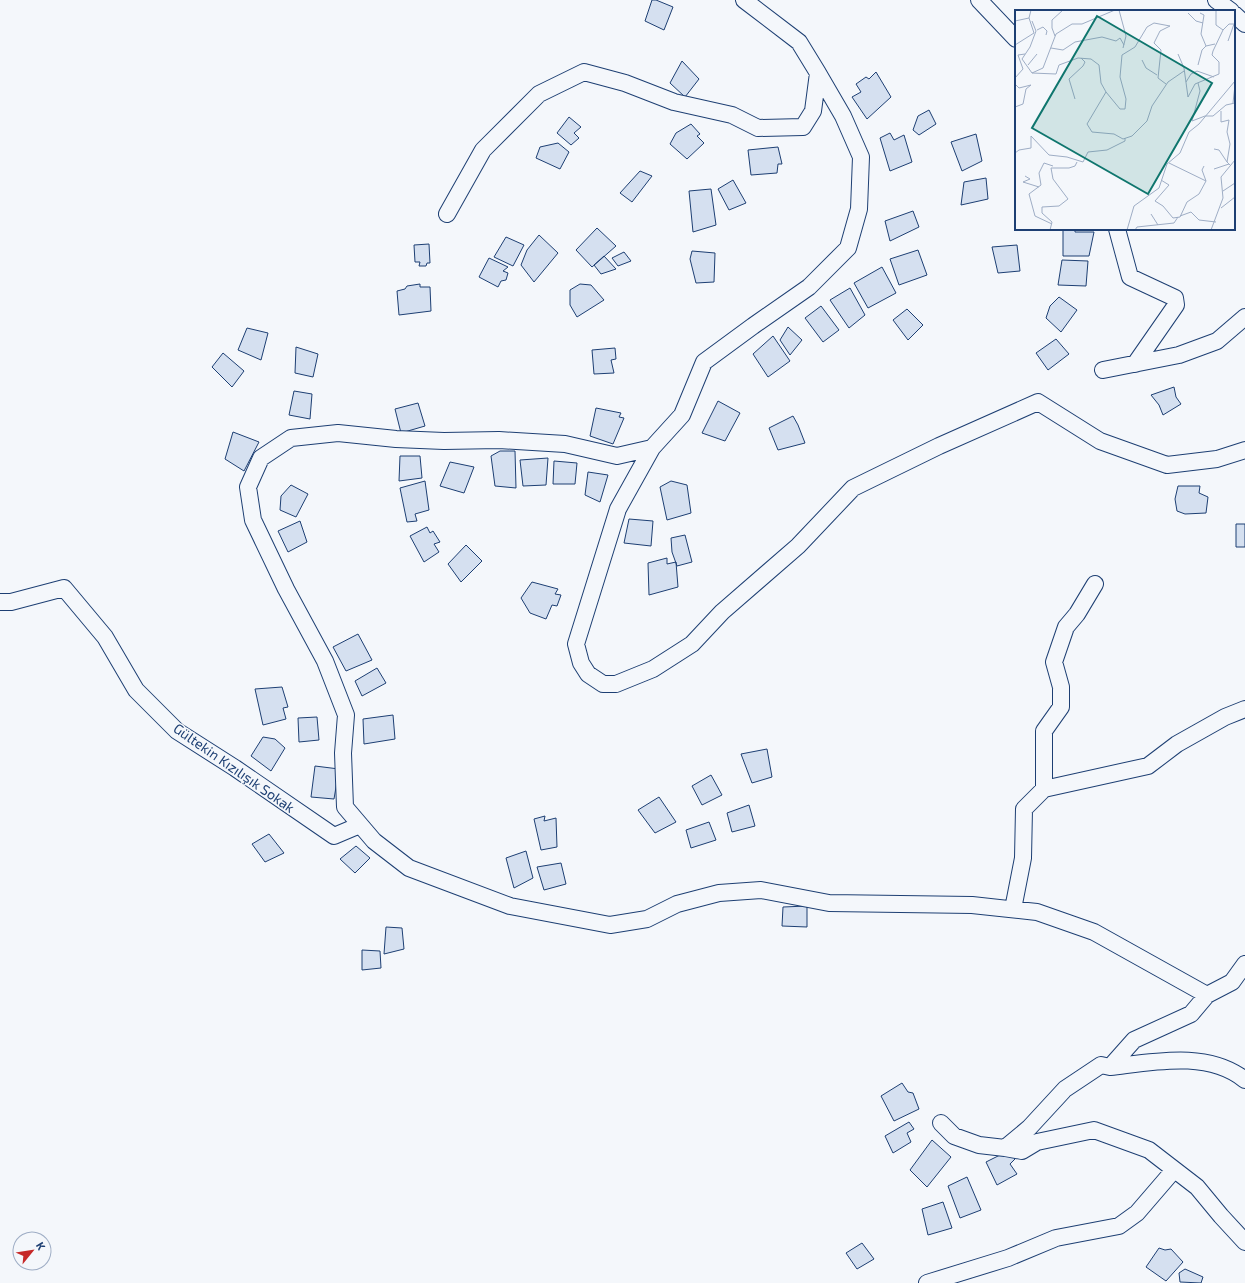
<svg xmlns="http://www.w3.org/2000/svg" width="1245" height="1283" font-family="'Exo 2',sans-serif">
  <rect width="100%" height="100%" fill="#f4f7fb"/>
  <path fill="#d5e0f0" stroke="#1d3f73" d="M 652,0 L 656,0 L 673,7 L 664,30 L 645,21 Z
    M 682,61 L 699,79 L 685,97 L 670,83 Z
    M 876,72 L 891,97 L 867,119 L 852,97 L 861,92 L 856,84 L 866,77 L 869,79 Z
    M 929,110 L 936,124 L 919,135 L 913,130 L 918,116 Z
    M 569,117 L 581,127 L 574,133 L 579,138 L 571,145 L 557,133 Z
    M 691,124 L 700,134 L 697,136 L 704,143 L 687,159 L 670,144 L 676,133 Z
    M 890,133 L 894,140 L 904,135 L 912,162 L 890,171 L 880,138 Z
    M 976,134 L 982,161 L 962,171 L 951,142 Z
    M 558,143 L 569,152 L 560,169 L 536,158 L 540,147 Z
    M 778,147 L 782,164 L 778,164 L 777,173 L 751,175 L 748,150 Z
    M 640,171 L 652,176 L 632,202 L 620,193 Z
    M 986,178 L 988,199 L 961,205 L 964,182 Z
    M 733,180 L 746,203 L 729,210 L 718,189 Z
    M 711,189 L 716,225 L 693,232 L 689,191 Z
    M 913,211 L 919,227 L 890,241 L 885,221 Z
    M 597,228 L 616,246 L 592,267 L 576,250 Z
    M 1063,229 L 1075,229 L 1075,232 L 1094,232 L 1089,256 L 1063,256 Z
    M 539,235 L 558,253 L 534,282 L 521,265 L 527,250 Z
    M 506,237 L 524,245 L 513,266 L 494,257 Z
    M 429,244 L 430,263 L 427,263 L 426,266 L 419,266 L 420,262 L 415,262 L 414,245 Z
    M 1017,245 L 1020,271 L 998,273 L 992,247 Z
    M 918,250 L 927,275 L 899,285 L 890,259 Z
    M 692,251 L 715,253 L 714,282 L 696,283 L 690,259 Z
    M 624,252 L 631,261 L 618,266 L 612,258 Z
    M 604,256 L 616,269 L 601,274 L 594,265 Z
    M 489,258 L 508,267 L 503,271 L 508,273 L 506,280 L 501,281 L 498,287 L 479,277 Z
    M 1062,260 L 1088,261 L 1086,286 L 1058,285 Z
    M 882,267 L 896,293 L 868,308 L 854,283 Z
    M 420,284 L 420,287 L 430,287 L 431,311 L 399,315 L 397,291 L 405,289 L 407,286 Z
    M 580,284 L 591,285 L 604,300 L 577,317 L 570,305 L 570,290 Z
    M 850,288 L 865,315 L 849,328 L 830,300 Z
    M 1059,297 L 1077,310 L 1061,332 L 1046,318 L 1050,306 Z
    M 821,306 L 839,330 L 823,342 L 805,318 Z
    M 907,309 L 923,325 L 908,340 L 893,320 Z
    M 788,327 L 802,340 L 790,355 L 780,340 Z
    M 247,328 L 268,333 L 261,360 L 238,350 Z
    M 773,336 L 790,361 L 768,377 L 753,354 Z
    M 1056,339 L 1069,354 L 1048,370 L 1036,353 Z
    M 296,347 L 318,354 L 313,377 L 295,373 Z
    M 615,348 L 616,359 L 611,360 L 614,373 L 594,374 L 592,350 Z
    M 223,353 L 244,371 L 232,387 L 212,367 Z
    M 1174,387 L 1176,397 L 1181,404 L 1163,415 L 1159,405 L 1151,395 Z
    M 294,391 L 312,394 L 310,419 L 289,415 Z
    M 718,401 L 740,413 L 725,441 L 702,433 Z
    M 418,403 L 425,426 L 401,433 L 395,409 Z
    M 596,408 L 621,413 L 619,417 L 624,418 L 613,444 L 590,436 Z
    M 793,416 L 798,425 L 805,443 L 778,450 L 769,428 Z
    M 233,432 L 259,442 L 244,471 L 225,459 Z
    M 500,451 L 515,451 L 516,488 L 495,486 L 491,456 Z
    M 400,456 L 420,456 L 422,478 L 399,481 Z
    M 548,458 L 546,485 L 523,486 L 520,460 Z
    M 554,461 L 577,463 L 575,484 L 553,484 Z
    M 450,462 L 474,467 L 464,493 L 440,486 Z
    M 588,472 L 608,475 L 600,502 L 585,495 Z
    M 425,481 L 429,510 L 415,514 L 417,521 L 407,522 L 400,488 Z
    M 671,481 L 687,485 L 691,513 L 667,520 L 660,487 Z
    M 291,485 L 308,494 L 296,517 L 280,510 L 281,496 Z
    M 1178,486 L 1200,486 L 1199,493 L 1208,497 L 1206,513 L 1185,514 L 1177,511 L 1175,499 Z
    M 629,519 L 653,521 L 651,546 L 624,543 Z
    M 300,521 L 307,542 L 288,552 L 278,531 Z
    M 1236,524 L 1245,524 L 1245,547 L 1236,547 Z
    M 427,527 L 430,533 L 433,531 L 440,542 L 434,544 L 439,552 L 424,562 L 410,536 Z
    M 685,535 L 692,562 L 677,566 L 672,552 L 671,538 Z
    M 466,545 L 482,561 L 461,582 L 448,564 Z
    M 667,558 L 667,564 L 676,562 L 678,587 L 649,595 L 648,563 Z
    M 532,582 L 558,589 L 555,594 L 561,595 L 557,606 L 552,605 L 546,619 L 530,613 L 521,598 Z
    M 358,634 L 372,660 L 346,671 L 333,647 Z
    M 377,668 L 386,683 L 362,696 L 355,681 Z
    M 282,687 L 288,707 L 283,708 L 286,719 L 263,725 L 255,689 Z
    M 393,715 L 395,739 L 364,744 L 363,719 Z
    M 317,717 L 319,740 L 299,742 L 298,718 Z
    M 263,737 L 275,739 L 285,748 L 271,771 L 251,756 Z
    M 767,749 L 772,777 L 752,783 L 741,754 Z
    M 315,766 L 339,769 L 334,799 L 311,797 Z
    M 711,775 L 722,795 L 702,805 L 692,786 Z
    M 659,797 L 676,822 L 655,833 L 638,810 Z
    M 749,805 L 755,826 L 732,832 L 727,813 Z
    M 545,816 L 544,821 L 556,818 L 557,847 L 541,850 L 534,819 Z
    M 709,822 L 716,840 L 691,848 L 686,830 Z
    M 269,834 L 284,853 L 265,862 L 252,844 Z
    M 356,846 L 370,858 L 355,873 L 340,859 Z
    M 526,851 L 533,878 L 514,888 L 506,858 Z
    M 561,863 L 566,884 L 544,890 L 537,867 Z
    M 807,906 L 807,927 L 782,926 L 783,907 Z
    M 386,927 L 402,928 L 404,949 L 384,954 Z
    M 362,950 L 380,951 L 381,968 L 362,970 Z
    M 902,1083 L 908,1092 L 913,1093 L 919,1109 L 894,1121 L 881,1096 Z
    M 909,1122 L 914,1129 L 907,1133 L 911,1142 L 893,1153 L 885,1136 Z
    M 932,1140 L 951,1157 L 927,1187 L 910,1170 Z
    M 1010,1150 L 1015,1159 L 1010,1164 L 1017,1174 L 997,1185 L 986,1162 Z
    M 967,1177 L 981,1210 L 960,1218 L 948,1186 Z
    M 943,1202 L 952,1228 L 928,1235 L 922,1209 Z
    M 862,1243 L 874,1259 L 857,1269 L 846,1253 Z
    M 1159,1248 L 1165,1250 L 1171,1249 L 1183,1262 L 1166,1281 L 1146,1267 Z
    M 1185,1269 L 1203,1277 L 1201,1283 L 1180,1282 L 1179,1273 Z"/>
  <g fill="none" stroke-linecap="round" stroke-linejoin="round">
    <defs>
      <path id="minor" d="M 744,0 L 799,42 L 818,73 L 843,116 L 861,157 L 859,209 L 848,248 L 809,287 L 753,326 L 704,362 L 682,415 L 652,448 L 617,456 L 565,444 L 499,440 L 444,441 L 396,439 L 338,433 L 291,438 L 261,458 L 248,487 L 253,520 L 286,589 L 325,661 L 346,715 L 343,753 L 345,807 L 374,841 L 409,868 L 510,906 L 610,925 L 647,919 L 677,904 L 719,893 L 761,890 L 829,903 L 972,905 L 1037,912 L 1094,932 L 1207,995
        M 979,0 L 1016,39
        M 1216,0 L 1231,11
        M 1234,14 L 1245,24
        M 447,214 L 483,150 L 539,94 L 584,72 L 625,83 L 674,102 L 732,115 L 758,128 L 803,127 L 813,111 L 818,73
        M 1117,229 L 1130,277 L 1175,298 L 1176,305 L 1135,364
        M 1103,370 L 1179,355 L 1217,341 L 1245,317
        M 652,448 L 618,509 L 576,644 L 581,663 L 588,674 L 603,684 L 616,684 L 653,669 L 692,644 L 722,612 L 798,546 L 853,488 L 939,446 L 1038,402 L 1100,441 L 1167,465 L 1217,459 L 1245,450
        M 0,602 L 11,602 L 64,588 L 105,637 L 136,690 L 177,731 L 235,768 L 334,836 L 360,825
        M 1044,789 L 1044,731 L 1061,707 L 1061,687 L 1054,662 L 1066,627 L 1077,614 L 1095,584
        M 1013,909 L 1023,858 L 1024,809 L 1044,789 L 1148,766 L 1177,744 L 1225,717 L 1245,709
        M 1245,964 L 1232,982 L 1207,995 L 1191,1014 L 1134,1040 L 1110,1067 L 1101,1065 L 1065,1089 L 1029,1128 L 1005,1148 L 1022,1151 L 1037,1142 L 1094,1130 L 1149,1150 L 1197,1187 L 1221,1216 L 1245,1242
        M 1110,1067 C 1153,1062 1208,1050 1245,1080
        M 941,1123 L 954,1136 L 979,1145 L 1005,1148
        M 927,1283 L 1008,1258 L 1056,1238 L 1119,1226 L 1137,1213 L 1174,1170"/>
    </defs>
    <use href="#minor" stroke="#1d3f73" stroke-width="18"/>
    <use href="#minor" stroke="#f4f7fb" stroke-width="16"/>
  </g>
  <g text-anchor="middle" stroke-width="3" stroke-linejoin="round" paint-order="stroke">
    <g font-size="14" fill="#1d3f73" stroke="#f4f7fb">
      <text transform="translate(234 768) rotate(35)" y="5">Gültekin Kızılışık Sokak</text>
    </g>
  </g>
  <g transform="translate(1015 10)">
    <rect width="220" height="220" fill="#f4f7fb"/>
    <path fill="none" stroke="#9eadc5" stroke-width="1" d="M 104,0 L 111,26 L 108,38M 201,0 L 201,15 L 208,20M 173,3 L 181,11 L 188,13M 185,3 L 189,5 L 186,24 L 191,36M 0,11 L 14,8M 17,11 L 21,21 L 15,37 L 7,49 L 17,63 L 41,64 L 44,55 L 63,48 L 76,49 L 84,55 L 86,73 L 91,82 L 72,114 L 77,122 L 99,124 L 108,129 L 117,126 L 132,111 L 137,96 L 153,72 L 169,61M 22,20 L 28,17 L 32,21 L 31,25M 40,26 L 37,18 L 37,10 L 48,0M 213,31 L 219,14M 0,35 L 19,23 L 14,8 L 16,0M 36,38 L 48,40 L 60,32 L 87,27 L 101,31 L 105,28 L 109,35M 163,44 L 169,58 L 173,87 L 180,74 L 204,64 L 204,52 L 197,45 L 198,41 L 208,20 L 214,14 L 220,14M 127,50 L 131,58 L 142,65M 13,55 L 22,44M 183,55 L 187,40 L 191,36 L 200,34M 17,63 L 28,58 L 41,24 L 57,14 L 67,14 L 100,0M 0,68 L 8,59 L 3,45 L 10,44M 171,72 L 176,64 L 182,61 L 199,67M 183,73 L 185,81 L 177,111 L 190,106 L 198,106 L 211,95 L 220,93M 0,74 L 4,78 L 16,75M 91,82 L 105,99 L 110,99 L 111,89 L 105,67 L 107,45 L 120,37 L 132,17 L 139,13 L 155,16 L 145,21 L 139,33 L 146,40 L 143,68 L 151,74M 60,89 L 54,69 L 68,56 L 70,52 L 66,48M 218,93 L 220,75M 0,97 L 8,94 L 11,79 L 16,75M 206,101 L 206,112 L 214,110 L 212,122 L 215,134 L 212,152 L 215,155M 199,139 L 204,140 L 212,152M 0,143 L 4,140 L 16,138 L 16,126 L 34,145 L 52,147 L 68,152 L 73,142 L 92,140 L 110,131 L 110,128M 154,153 L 191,171 L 187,160 L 189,156M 199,159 L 214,154M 10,166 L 15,169 L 8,172 L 24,177M 146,170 L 154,175 L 140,191 L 148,196 L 158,208 L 165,207 L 172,192 L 184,184 L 191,171M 208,181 L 220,173M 206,198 L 220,187M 136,204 L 143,215M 165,206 L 176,202 L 184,210 L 201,212M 37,214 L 20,206 L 14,184 L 26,175 L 24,163 L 29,153 L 38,156M 35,220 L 37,212 L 27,203 L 27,197 L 44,196 L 53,189 L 38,169 L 36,158 L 54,158 L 60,156 L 62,152M 112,220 L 119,196 L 144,178 L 152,154 L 165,143 L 174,122 L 184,114 L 220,71M 120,220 L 122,217 L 159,213 L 163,207M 196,220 L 208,188 L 206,167 L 220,150"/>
    <path fill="#0f766e" fill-opacity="0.15" stroke="#0f766e" stroke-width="2" d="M 82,6 L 197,73 L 133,184 L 17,118 Z"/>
    <rect width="220" height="220" fill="none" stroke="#1d3f73" stroke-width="2"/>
  </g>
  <g transform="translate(32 1251) rotate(60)"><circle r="19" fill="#f4f7fb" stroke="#9eadc5"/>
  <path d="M0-3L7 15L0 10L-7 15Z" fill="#c62828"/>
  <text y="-6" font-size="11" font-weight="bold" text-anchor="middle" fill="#1d3f73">K</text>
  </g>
</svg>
